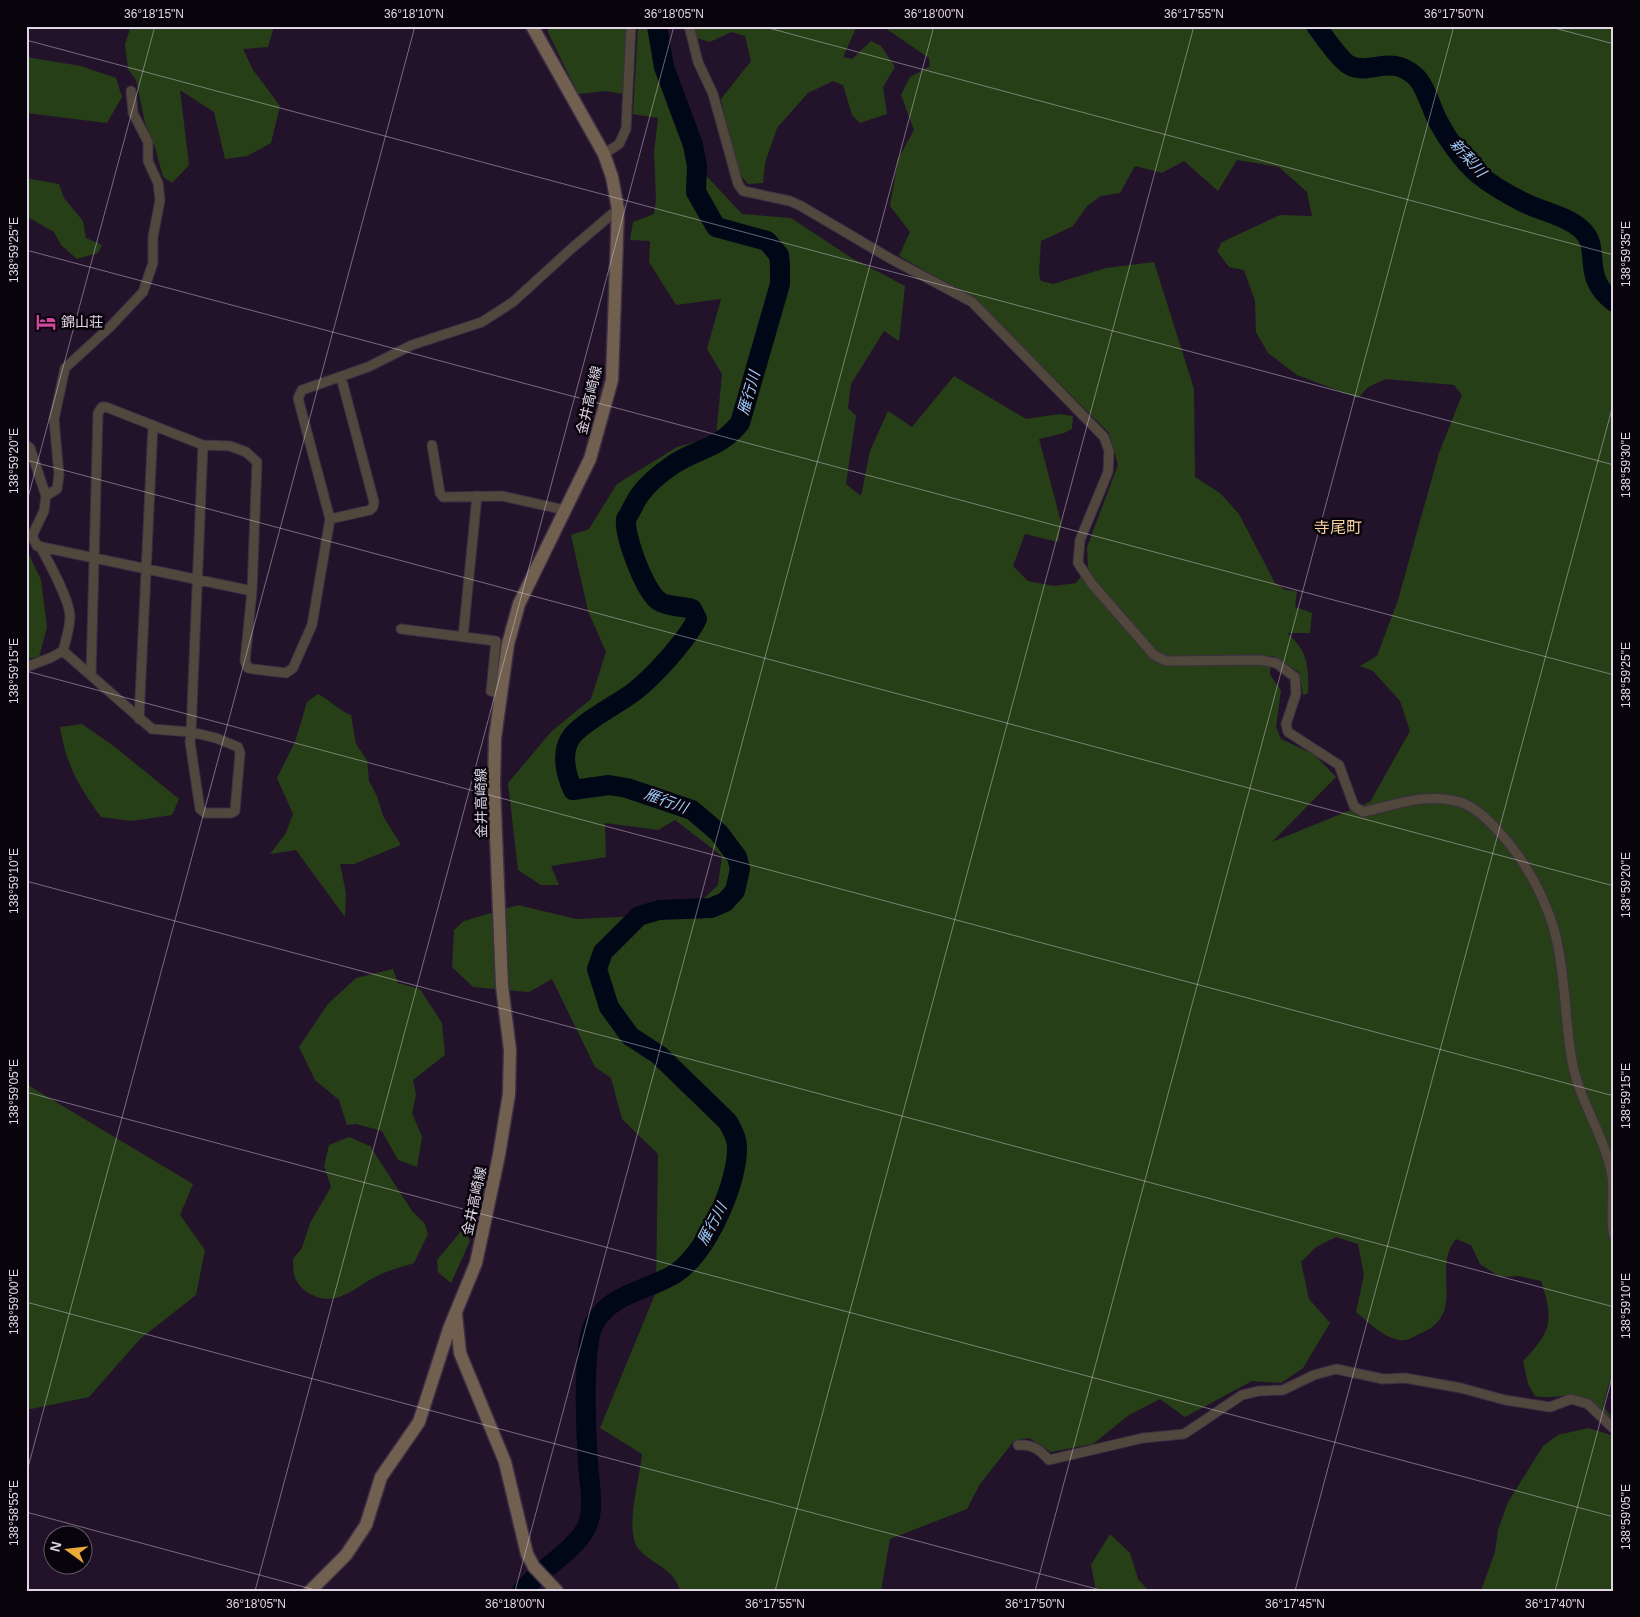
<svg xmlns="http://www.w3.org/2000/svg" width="1640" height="1617" font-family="Helvetica,'Noto Sans JP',sans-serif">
  <rect width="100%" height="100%" fill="#23132a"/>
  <path fill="#273f17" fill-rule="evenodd" d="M 131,26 L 274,26 L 268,47 L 243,49 L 253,70 L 280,106 L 271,143 L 247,156 L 225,159 L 214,112 L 180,90 L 189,165 L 172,183 L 163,177 L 155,147 L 145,123 L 136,80 L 128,69 L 125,44 Z
    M 558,26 L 627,26 L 624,94 L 606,91 L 578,94 L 547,30 Z
    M 638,26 L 649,26 L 665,94 L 687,155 L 742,214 L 791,218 L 850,257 L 905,286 L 899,341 L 884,331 L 851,384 L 848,408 L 856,416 L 846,484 L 861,496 L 870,451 L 888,411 L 912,427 L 954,376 L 1026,419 L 1060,414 L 1073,416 L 1072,429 L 1064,433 L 1039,439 L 1061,522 L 1058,542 L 1025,534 L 1013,566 L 1028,581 L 1054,586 L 1076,583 L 1088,567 L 1087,547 L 1118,465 L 1109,433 L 973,298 L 899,256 L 910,232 L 890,206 L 898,159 L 914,130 L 901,95 L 910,77 L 930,66 L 929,58 L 882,26 L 1614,26 L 1614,1375 L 1609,1384 L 1603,1406 L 1614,1420 C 1600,1409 1588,1398 1570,1396 C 1558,1395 1549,1399 1535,1396 L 1528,1384 L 1523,1361 C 1552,1331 1554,1320 1541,1281 L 1519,1276 L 1500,1277 L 1480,1264 L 1471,1245 L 1456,1239 C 1430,1271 1469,1314 1419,1334 C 1415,1336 1409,1340 1405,1340 C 1387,1342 1369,1322 1356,1312 L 1364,1275 L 1358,1244 L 1336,1237 L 1316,1247 L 1301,1262 L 1309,1299 L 1330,1323 L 1303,1368 L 1281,1383 L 1252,1381 L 1185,1417 L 1160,1399 L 1129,1415 L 1093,1444 L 1051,1452 L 1029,1438 L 1014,1441 L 980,1484 L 967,1509 L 890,1539 L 881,1591 L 680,1591 C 675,1567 645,1562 636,1545 C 626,1524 640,1477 642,1454 L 600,1428 L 656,1292 L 658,1154 L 622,1119 L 611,1078 L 595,1067 L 552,979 L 529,992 L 473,987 L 452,967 L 454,930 L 464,921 L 518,905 L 576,919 L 621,917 L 700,902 L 718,885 L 722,856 L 675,820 L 658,830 L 605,823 L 606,857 L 551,866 L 559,885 L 541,885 L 518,870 L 508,783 L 551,732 L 591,699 L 606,652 L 588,611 L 571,535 L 589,529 L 617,484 L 677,447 L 716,436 L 722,374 L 707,349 L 721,299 L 676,305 L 649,262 L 650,241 L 630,240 L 633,222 L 654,214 L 656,200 L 654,152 L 658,118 L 633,114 ZM 1237,160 L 1279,167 L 1307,192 L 1312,216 L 1280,215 L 1222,242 L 1217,251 L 1229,267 L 1244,270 L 1255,301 L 1256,332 L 1268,353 L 1297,375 L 1358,398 L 1368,387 L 1386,379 L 1454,385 L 1462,395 L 1439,453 L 1398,600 L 1377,656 L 1360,666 L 1373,671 L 1400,701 L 1410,731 L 1370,802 L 1272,842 L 1336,777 L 1315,755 L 1281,739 L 1276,727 L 1281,690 L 1270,675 L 1271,655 L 1299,672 L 1303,695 L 1308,693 C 1309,667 1308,651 1287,633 L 1310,633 L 1312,613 L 1295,607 L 1297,591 L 1285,590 L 1275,583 L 1239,514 L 1220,493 L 1195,477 L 1194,389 L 1154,262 L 1106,268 L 1053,284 L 1041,281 L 1039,274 L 1041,241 L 1073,226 L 1087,206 L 1101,196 L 1120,193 L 1135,166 L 1162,173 L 1184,161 L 1218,191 Z
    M 693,26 L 857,26 L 843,57 L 852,59 L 871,41 L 881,46 L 895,67 L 883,87 L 887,114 L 860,123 L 852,115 L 843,85 L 833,81 L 808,93 L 777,128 L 765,163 L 763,183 L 748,184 L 736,170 L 721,99 L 751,61 L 745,36 L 731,32 L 710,42 L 694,37 Z
    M 26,57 L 81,66 L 116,78 L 122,97 L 107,123 L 26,113 Z
    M 26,178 L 59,184 L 64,198 L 83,221 L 86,238 L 102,245 L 98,253 L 77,259 L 61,245 L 54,232 L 26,216 Z
    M 26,548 L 41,580 L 47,627 L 39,657 L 26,659 Z
    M 318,694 C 330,700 338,710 351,715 L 356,744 L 367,760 L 369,781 L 377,796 L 383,816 L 401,845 L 354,864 L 340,864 L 346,893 L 345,917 L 296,850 L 270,854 L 286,833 L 293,814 L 277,778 L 295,742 L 307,702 Z
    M 82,724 L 115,747 L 179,799 L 172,815 L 132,821 L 101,817 C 78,785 67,767 60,727 Z
    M 393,969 L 398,983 L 420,989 L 442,1023 L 445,1055 L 413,1080 L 416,1095 L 412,1113 L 422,1137 L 417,1167 L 398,1160 L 382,1131 L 356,1124 L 347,1125 L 339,1100 L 315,1080 L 299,1047 L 328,1004 L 356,978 Z
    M 26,1084 L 193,1184 L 180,1215 L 205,1250 L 196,1295 L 140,1339 L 89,1397 L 26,1410 Z
    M 349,1137 L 370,1146 L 412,1211 L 425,1224 L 428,1234 L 414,1263 C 402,1267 389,1270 377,1276 C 353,1288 335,1310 307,1292 C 294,1283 293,1274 293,1259 L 302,1248 L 310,1223 L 331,1187 L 324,1166 L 329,1145 Z
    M 463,1229 L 470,1241 L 451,1283 L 438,1272 L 437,1260 Z
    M 1588,1428 L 1614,1436 L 1614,1591 L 1481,1591 L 1495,1552 L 1498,1530 L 1508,1502 L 1543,1446 L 1558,1435 Z
    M 1110,1534 L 1130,1553 L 1138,1579 L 1149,1591 L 1096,1591 L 1091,1565 Z"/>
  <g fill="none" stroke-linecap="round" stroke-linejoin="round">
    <path stroke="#000818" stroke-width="20" d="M 1316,26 C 1324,36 1341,62 1351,66 C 1372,75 1391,54 1415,76 C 1425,84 1432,111 1439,123 C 1448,140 1463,161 1478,174 C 1490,184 1509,195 1523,202 C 1542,212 1565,215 1581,229 C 1603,248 1579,276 1614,302
      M 522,1591 C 538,1572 574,1550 585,1530 C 596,1511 589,1484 588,1463 C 586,1436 582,1345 594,1324 C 611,1292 649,1291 676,1273 C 707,1252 738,1183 737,1147 C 737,1137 732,1130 728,1122 L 659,1055 L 630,1036 L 609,1007 L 597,969 L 603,952 L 639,916 L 659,910 L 711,908 L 725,902 L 735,891 L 740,869 L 737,857 L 719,833 L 692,810 L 627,788 L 609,785 L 573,790 C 566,775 561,754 570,739 C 578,724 620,703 635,691 C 654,676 686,641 697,619 L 692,609 C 685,607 663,605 659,601 C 645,592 624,536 626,519 C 631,512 634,503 639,496 C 647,484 662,472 674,464 C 699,448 719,449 740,423 L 780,284 L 780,265 L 779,255 L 767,241 L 716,227 L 696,192 L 697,166 L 693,145 L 664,67 L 657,26"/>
    <defs>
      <path id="street" d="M 689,26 L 698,62 L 713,94 L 738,184 L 743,191 L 790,201 L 801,206 L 891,259 L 972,302 L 1104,437 L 1109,451 L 1108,472 L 1080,540 L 1078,563 L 1092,584 L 1154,655 L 1166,661 L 1260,660 L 1276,663 L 1295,677 L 1296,694 L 1286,724 L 1288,732 L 1339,765 L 1354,806 L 1363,812 C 1395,805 1426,792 1460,802 C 1477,808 1489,821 1501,834 C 1524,859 1543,894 1553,926 C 1566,970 1564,1017 1572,1061 C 1579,1101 1605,1136 1612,1176 C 1615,1196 1609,1216 1614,1236
        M 604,154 L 619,144 L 626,129 L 631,26
        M 26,445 L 30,448 L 46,496 L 44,511 L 32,536 L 37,546 L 252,591
        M 432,445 L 440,493 L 443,497 L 502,496 L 565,510
        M 46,496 L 57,489 L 59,475 L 54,419 L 65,368 L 110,327 L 143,292 L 153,263 L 153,237 L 160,200 L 158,183 L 148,161 L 148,142 L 133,113 L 131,91
        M 330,519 L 370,510 L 373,507 L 374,502 L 341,377
        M 401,629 L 496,641 L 491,691 L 501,693
        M 463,637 L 477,496
        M 63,651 L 152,729 L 191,732 L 216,738 L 238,747 L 240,753 L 235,811 L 231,813 L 205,813 L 200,809 L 190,742 L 191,732 L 203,445
        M 26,667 L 50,658 L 63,651 C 66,639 70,628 70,616 C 69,598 49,563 40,546
        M 91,674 L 98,413 L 102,407 L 106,407 L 203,445 L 230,446 L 246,452 L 257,462 L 252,591 L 245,661 L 248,668 L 253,669 L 286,673 L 293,668 L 312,625 L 330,519 L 298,398 L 302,390 L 368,367 L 412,345 L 482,322 L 513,302 L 571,249 L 618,209
        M 139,719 L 153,425
        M 1018,1445 C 1033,1444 1040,1450 1049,1460 L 1143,1438 L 1184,1434 L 1242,1395 L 1259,1391 L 1283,1390 L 1314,1375 L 1336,1369 L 1383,1379 L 1405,1378 L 1461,1388 L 1505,1400 L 1550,1407 L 1571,1399 L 1588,1404 L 1614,1429"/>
      <path id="secondary" d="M 456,1314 L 460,1353 L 505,1462 L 527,1554 L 534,1567 L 557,1591
        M 310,1591 L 346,1555 L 366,1525 L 381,1477 L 419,1422 L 449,1329 L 476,1263 L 499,1155 L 509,1094 L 510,1050 L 502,986 L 494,785 L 495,738 L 508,644 L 519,604 L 590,459 L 612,380 L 618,209 L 612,177 L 604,154 L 532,26"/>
    </defs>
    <use href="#street" stroke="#3d2e44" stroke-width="11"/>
    <use href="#secondary" stroke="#3d2e44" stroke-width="15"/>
    <use href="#street" stroke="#52473d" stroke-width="9"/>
    <use href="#secondary" stroke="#716050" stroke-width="12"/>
  </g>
  <path fill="none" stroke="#e0d5e5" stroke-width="1" stroke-opacity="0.45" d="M 761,26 L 1614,255M 1547,26 L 1614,44M 26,40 L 1614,465M 26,250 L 1614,675M 26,460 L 1614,886M 26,505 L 155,26M 26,671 L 1614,1096M 26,881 L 1614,1307M 26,1092 L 1614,1517M 26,1302 L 1104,1591M 26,1475 L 415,26M 26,1512 L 319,1591M 255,1591 L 674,26M 515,1591 L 934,26M 775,1591 L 1194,26M 1035,1591 L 1454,26M 1295,1591 L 1614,401M 1555,1591 L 1614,1370"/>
  <defs>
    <symbol id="hotel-bare" viewBox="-9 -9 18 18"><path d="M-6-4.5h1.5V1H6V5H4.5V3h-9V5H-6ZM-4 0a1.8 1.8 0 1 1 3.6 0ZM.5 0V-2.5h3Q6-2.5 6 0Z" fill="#d1479c" stroke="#09040c" stroke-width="2.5" paint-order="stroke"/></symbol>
  </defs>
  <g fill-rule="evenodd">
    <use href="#hotel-bare" x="32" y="308" width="28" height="28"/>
  </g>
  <g text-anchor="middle" stroke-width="5" stroke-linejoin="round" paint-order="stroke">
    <g font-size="14" fill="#e0d5e5" stroke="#09040c" text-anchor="start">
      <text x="61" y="327">錦山荘</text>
    </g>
    <g font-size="14" fill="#e0d5e5" stroke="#09040c">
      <text transform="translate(589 400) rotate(-77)" y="5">金井高崎線</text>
      <text transform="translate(481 803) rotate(-91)" y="5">金井高崎線</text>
      <text transform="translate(474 1201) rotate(-78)" y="5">金井高崎線</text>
    </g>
    <g font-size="15" font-style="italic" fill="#9bcaf9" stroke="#09040c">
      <text transform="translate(1468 158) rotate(48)" y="5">新梨川</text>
      <text transform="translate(749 393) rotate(-74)" y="5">雁行川</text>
      <text transform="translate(666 801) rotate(20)" y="5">雁行川</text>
      <text transform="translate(712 1224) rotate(-62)" y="5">雁行川</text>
    </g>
    <g font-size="16" fill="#f8d29d" stroke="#09040c">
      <text x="1338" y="533">寺尾町</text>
    </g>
  </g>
  <rect width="1640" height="1617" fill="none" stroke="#09040c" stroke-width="55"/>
  <g transform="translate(68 1550) rotate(285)"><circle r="24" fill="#09040c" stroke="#5f5863"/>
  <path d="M0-4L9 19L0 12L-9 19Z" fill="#eca93b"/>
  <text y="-8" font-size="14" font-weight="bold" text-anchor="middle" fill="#e0d5e5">N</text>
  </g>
  <rect x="28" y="28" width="1584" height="1562" fill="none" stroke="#e0d5e5" stroke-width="2"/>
  <g font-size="12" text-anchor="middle" fill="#e0d5e5">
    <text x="154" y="18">36°18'15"N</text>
    <text x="414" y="18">36°18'10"N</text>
    <text x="674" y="18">36°18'05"N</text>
    <text x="934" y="18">36°18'00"N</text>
    <text x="1194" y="18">36°17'55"N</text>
    <text x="1454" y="18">36°17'50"N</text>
    <text transform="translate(14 250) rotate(-90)" y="4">138°59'25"E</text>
    <text transform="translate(1626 254) rotate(-90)" y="4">138°59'35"E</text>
    <text transform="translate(14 461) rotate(-90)" y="4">138°59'20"E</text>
    <text transform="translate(1626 465) rotate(-90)" y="4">138°59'30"E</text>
    <text transform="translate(14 671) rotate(-90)" y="4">138°59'15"E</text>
    <text transform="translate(1626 675) rotate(-90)" y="4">138°59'25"E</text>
    <text transform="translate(14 881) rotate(-90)" y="4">138°59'10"E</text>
    <text transform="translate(1626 885) rotate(-90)" y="4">138°59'20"E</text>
    <text transform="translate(14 1092) rotate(-90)" y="4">138°59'05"E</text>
    <text transform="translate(1626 1096) rotate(-90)" y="4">138°59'15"E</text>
    <text transform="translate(14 1302) rotate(-90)" y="4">138°59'00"E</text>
    <text transform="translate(1626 1306) rotate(-90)" y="4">138°59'10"E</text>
    <text transform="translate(14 1513) rotate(-90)" y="4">138°58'55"E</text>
    <text transform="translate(1626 1517) rotate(-90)" y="4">138°59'05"E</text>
    <text x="256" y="1608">36°18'05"N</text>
    <text x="515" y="1608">36°18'00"N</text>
    <text x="775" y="1608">36°17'55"N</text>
    <text x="1035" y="1608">36°17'50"N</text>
    <text x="1295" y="1608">36°17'45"N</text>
    <text x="1555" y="1608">36°17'40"N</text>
  </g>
</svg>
